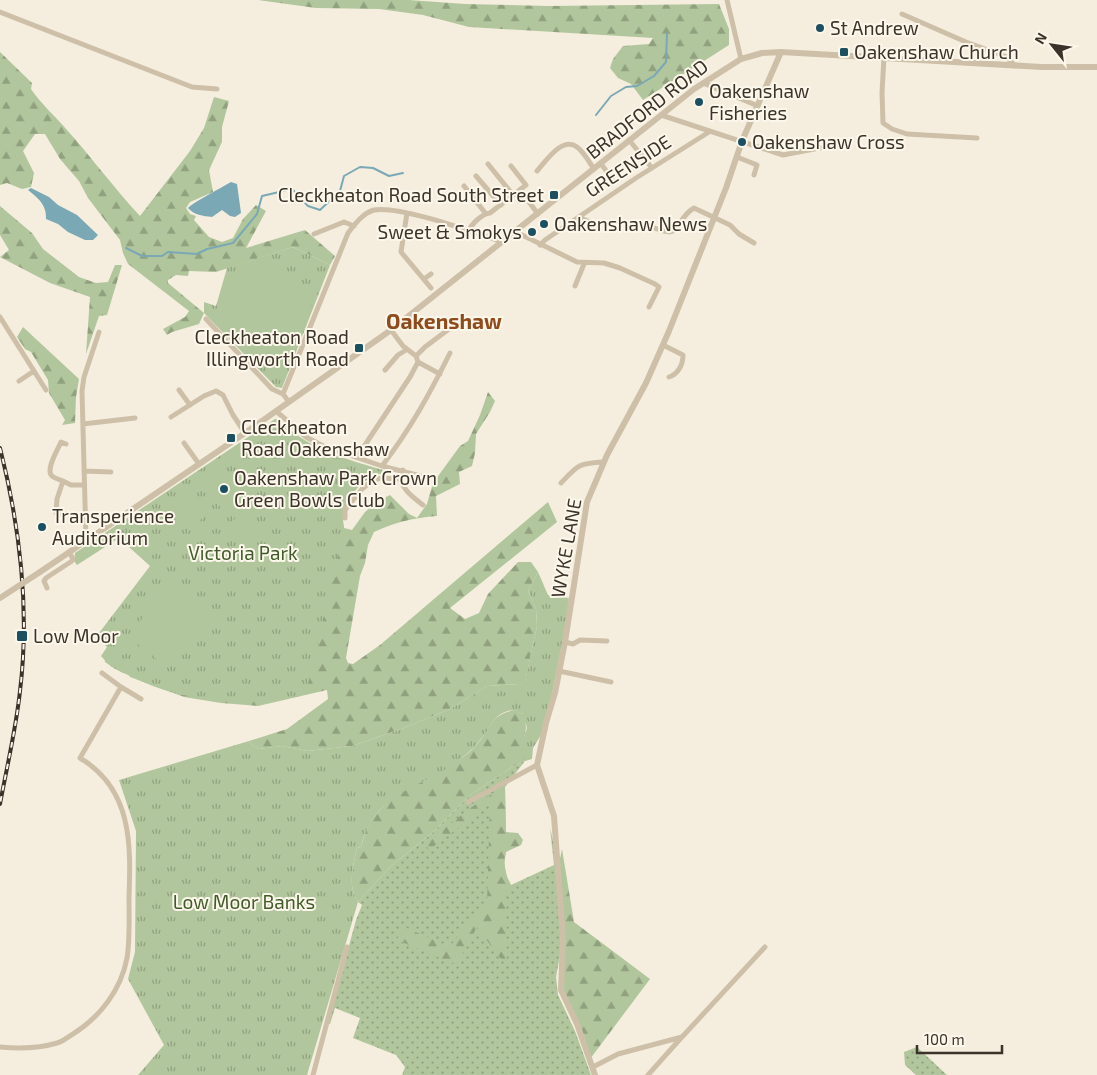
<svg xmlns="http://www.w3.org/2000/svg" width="1097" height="1075" font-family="'Exo 2',sans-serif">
  <defs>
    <pattern id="grass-dots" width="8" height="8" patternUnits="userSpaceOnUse" patternTransform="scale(1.25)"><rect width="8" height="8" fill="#b1c69c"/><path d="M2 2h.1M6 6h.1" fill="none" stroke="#91a17f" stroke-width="1.8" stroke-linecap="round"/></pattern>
    <pattern id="forest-firs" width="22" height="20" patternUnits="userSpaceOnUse" patternTransform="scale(1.25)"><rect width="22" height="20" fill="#b1c69c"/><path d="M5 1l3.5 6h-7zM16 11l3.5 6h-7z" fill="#91a17f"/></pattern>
    <pattern id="park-tufts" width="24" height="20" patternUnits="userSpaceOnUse" patternTransform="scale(1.25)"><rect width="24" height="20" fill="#b1c69c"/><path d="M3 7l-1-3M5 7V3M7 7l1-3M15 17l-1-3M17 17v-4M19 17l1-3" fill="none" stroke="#91a17f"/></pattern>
  </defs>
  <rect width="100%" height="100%" fill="#f5eede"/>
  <path fill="url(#grass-dots)" d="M 525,761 L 505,787 L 506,852 L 504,863 L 507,878 L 511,885 L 554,865 L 550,828 L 554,844 L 563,939 L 556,977 L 558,995 L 575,1031 L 591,1075 L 402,1075 L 405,1067 L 396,1055 L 353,1038 L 360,1018 L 335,1008 L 330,1024 L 328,1023 L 356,920 L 362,905 L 358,902 L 390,867 L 432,833 L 469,796 L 512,767 Z
    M 917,1047 L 947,1075 L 916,1075 L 905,1065 L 904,1052 Z"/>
  <path fill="url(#forest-firs)" d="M 258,0 L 409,0 L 465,4 L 549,6 L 719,4 L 729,29 L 729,45 L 643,100 L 631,84 L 618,78 L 610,68 L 613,59 L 623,46 L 649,44 L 653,38 L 469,27 L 423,15 L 379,9 L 316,8 Z
    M 0,52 L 32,83 L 31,89 C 41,104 55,116 67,130 C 92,158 114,188 140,216 L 190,151 L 204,128 L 214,97 L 229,101 L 222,127 L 222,142 L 209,170 L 213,192 L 190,202 L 186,208 L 190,214 L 196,216 L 194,220 L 209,237 L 222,242 L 233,238 L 243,219 L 256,205 L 266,211 L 246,248 L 305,230 L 335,256 L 330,265 L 293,247 L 216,272 L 189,271 L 188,276 L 176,275 L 168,280 L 168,283 L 204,313 L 199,324 L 172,332 L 167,335 L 163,329 L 185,317 L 189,311 L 128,264 L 123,253 L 120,240 L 88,198 L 79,181 L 60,159 L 45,134 L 35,134 L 23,151 L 34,173 L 31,187 L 22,189 L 7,183 L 0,185 Z
    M 0,206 L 32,233 L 43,249 L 79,277 L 96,283 L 108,282 L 115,265 L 122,265 L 107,315 L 99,316 L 86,354 L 90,297 L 50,283 L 0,257 L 9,250 L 0,235 Z
    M 23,327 L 79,379 L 76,397 L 75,423 L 62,425 L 65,420 L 49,393 L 48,380 L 31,352 L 25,349 L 17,337 Z
    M 488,392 L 495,401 L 490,412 L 476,434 L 475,453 L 472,466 L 459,472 L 460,484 L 436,496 L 437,516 C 413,518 396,522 374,532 L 368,545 L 365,563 L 360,576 L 346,658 L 348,663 L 353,664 L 380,645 L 548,502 L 557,522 L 450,608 L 465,619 L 479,613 L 488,594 L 518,562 L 531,562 L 538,572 L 528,591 L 536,609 L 537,626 L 525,682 L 520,684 L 487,686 L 452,708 L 404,728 L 352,746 L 307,751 L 282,746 L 259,749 L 252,745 L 249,741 L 287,729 L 328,699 L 327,690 L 258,706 L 221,703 L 184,697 L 130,677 L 127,672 L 123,673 L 105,662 L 105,659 L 313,544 L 350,498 C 343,509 342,515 344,528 L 352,530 L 365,512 L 375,503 L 382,505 L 386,497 L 390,495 L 409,514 L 417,518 L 427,504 L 433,483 L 460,446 L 468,441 L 480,415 Z
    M 515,710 L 523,714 C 528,728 526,731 521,745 L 525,755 L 525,761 L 512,767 L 469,796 L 432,833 L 390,867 L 358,902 C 347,885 353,866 357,848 L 361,847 C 365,832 369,821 380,810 C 402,785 437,777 463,757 C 470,752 477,745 482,738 C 493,722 494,714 515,710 Z
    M 505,787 L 506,832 L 518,833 L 523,840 L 521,845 L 506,852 C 503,864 505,874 511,885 L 506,896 L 507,961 L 500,958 L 477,927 L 459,960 L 452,963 L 397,940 L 402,926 L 450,947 L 472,916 L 487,904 L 490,804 L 434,846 L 429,849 L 427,847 L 427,843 C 452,823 476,801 505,787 Z
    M 562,849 L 574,922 L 650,979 L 590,1059 L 561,990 L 563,939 L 558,868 Z"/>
  <path fill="url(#park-tufts)" d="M 293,247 L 330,265 L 282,388 L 276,387 L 204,313 L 204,302 L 216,306 L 227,268 Z
    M 275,419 L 279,419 C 309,452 355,461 396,474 C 391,474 385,474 380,474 C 365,477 349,495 343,509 C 341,515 343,522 344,528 L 306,693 L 297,697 C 237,700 195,706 139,680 C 129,675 116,671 108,664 C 106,662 103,658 101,656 L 107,647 L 96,637 L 150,566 L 119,538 L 77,565 L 74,561 L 75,553 Z
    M 538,572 L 548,595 L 569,598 L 566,624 L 551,699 L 541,735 L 533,748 L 532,759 L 525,761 L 525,755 L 522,754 C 522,753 521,745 521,745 C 522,734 532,729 523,720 L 523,714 C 516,711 512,709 505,712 C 492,717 489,731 480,740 C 476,746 469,752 464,756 C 425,789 375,789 361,847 L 357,848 C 353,866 347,885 358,902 L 307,1075 L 138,1075 L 164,1045 L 128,979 L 135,952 L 136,831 L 119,780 L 249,741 L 252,745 L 259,749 L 282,746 L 307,751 L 352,746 L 404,728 L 452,708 L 487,686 L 520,684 L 525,681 L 537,626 L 536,609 L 528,591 Z"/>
  <path fill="#b1c69c" d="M 266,264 C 270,265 277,266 281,268 C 287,272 306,289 309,295 C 315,310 299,347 287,356 C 279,362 270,364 261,360 L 216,313 L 222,287 L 230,278 Z
    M 223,467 L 246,488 L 225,511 L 202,490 Z
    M 189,488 L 211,509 L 190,531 L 168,511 Z
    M 242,511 L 261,530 L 245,545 L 227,527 Z
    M 172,579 L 213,610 L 169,668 L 128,637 Z"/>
  <path fill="#7aa8b5" d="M 231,182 L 237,184 L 241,213 L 235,217 L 230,216 L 222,210 L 212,217 C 203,216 194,215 188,208 C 192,203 223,187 231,182 Z
    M 31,188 L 49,197 L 58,205 L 77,215 L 98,235 L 93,240 L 85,240 L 68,232 L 58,224 L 46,219 C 47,205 38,198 28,190 Z"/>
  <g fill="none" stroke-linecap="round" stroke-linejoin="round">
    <path stroke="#7aa8b5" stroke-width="2" d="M 596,115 L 611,96 L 626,87 L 637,86 L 654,76 L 666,62 L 667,34
      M 126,248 L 142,256 L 162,256 L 168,252 L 197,254 L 207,249 L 233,243 L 257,214 L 262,196 L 292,189 L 308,206 L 320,210 L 340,191 L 344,176 L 360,167 L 373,168 L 389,176 L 403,173"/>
    <path stroke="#cec0a8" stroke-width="5" d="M 727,0 L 741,59
      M 0,12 L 192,87 L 217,89
      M 902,14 L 966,42 L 1007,57 L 1014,65
      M 884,57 L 882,93 L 883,123 L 892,129 L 907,134 L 977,138
      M 703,83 L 758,106
      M 661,115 L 783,155 L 835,145 L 847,145
      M 629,140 L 652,168
      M 737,157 L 757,165 L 754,175
      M 488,164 L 513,195
      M 601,164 L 612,178
      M 537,171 C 546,161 562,136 577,147 C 584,152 589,162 594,169
      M 476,176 L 501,205
      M 464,186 L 486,214
      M 520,190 L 538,214
      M 407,213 L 401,252 L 431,288
      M 579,217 L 598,226
      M 648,225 C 685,243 672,221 694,208 L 730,225 L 739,234 L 754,243
      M 469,231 C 471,224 482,214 490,213 L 526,185 L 511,166
      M 516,232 L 577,262 L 604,263 L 620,268 L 655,284 L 659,287 L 649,307
      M 314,234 L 344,222 L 354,226
      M 540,245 L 545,240 L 636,178 L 709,132
      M 424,279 L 431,274
      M 575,286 L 584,264
      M 0,317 L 46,390
      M 206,319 L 272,389 L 283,394
      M 391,330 L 403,346 L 416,356 L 418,362 L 440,374
      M 663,345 L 683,355 C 683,365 678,374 669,377
      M 416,356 L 425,347 L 457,323 L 474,323
      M 385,370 L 398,355 L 406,350
      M 19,381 L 34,371
      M 179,390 L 190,405
      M 289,402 L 283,394 L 348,233 C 355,224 363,213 374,210 C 400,205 475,233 503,242
      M 276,411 L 306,437 L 325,447 L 382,466 L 428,478
      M 171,417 L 204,396 L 216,391 L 223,395 L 233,415 L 245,433
      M 83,424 L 135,418
      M 184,443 L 199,464
      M 357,457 L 410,377 L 418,362
      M 382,466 C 411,428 429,395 450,353
      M 403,470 L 400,479 C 404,491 413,497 423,505
      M 84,471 L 111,472
      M 63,481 C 60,480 54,478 52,476 C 45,470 58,449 61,442 L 66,444
      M 561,483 C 578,465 579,463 604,462
      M 69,514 L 57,514 L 56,513 L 57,499 L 63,481 L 71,485 L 84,485
      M 345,518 L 345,510 L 362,489 L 372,481 L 381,478 L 400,479
      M 86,540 L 82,391 L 84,377 L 99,332
      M 47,588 L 44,581 L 46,578 L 72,561 L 73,559 L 69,552
      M 565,642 L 573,644 L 580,640 L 607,641
      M 559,671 L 611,682
      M 102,673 L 121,687 L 141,699
      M 468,802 L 537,765
      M 0,1047 C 20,1049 37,1049 57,1043 C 62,1042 68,1037 73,1034 C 100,1017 121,990 127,958 C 130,941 129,916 129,897 C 131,844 132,789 80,758 L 121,687
      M 593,1067 L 618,1054 L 682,1037 L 765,947
      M 313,1075 L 347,947
      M 648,1075 L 681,1038"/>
    <path stroke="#cec0a8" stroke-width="6" d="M 40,572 L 245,433 L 391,330 L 694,89 L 741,59 L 762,53 L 781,52 L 1042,67 L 1097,67
      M 595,1075 L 577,1024 L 561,990 L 563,939 L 554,816 L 537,765 L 546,723 L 555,693 L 565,642 L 587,502 L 607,455 L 646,383 L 669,331 L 726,188 L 742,141 L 781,52"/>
    <defs>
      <path id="rail" d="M 0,448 C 20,527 30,609 20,691 C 16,729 7,766 0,804"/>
    </defs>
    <use href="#rail" stroke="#3b3229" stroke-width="4"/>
    <use href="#rail" stroke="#fcf7eb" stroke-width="2" stroke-dasharray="5.5" stroke-linecap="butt"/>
    <path stroke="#cec0a8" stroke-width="6" d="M 0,598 L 40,572"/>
  </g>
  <g fill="#1a5061" stroke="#fcf7eb" stroke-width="2">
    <circle cx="820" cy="28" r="5"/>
    <rect x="839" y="47" width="10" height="10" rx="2.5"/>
    <circle cx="699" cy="102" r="5"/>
    <circle cx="742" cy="142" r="5"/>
    <rect x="549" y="190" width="10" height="10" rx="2.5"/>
    <circle cx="544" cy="224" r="5"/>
    <circle cx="532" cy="232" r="5"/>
    <rect x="354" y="343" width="10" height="10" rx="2.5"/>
    <rect x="226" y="433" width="10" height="10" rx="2.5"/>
    <circle cx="224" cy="489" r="5"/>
    <circle cx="42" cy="527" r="5"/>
    <rect x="16" y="630" width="12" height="12" rx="2.5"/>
  </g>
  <g text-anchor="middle" stroke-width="4" stroke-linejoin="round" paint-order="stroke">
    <g font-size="19" fill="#3b3229" stroke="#fcf7eb" text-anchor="start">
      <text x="830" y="35">St Andrew</text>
      <text x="854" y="59">Oakenshaw Church</text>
      <text x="709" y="98">Oakenshaw<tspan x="709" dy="22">Fisheries</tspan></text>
      <text x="752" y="149">Oakenshaw Cross</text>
      <text x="544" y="202" text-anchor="end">Cleckheaton Road South Street</text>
      <text x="554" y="231">Oakenshaw News</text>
      <text x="522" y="239" text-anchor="end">Sweet &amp; Smokys</text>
      <text x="349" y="344" text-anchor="end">Cleckheaton Road<tspan x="349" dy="22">Illingworth Road</tspan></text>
      <text x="241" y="434">Cleckheaton<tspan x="241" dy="22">Road Oakenshaw</tspan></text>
      <text x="234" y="485">Oakenshaw Park Crown<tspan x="234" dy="22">Green Bowls Club</tspan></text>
      <text x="52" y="523">Transperience<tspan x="52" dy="22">Auditorium</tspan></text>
      <text x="33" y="643">Low Moor</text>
    </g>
    <g font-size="19" fill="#3b3229" stroke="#fcf7eb">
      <text transform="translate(647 109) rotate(-38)" y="7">BRADFORD ROAD</text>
      <text transform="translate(628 166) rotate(-33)" y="7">GREENSIDE</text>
      <text transform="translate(566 548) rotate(-80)" y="7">WYKE LANE</text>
    </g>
    <g font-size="19" fill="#415c2a" stroke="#fcf7eb">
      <text x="243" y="560">Victoria Park</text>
      <text x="244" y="909">Low Moor Banks</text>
    </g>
    <g font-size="21" font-weight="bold" fill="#914b1b" stroke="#fcf7eb">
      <text x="444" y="329">Oakenshaw</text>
    </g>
  </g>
  <g transform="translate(1052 45) rotate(300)" stroke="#fcf7eb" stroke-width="4" paint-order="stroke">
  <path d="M0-4L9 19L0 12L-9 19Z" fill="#3b3229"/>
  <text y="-8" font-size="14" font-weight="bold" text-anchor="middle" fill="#3b3229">N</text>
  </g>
  <path d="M917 1045v8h85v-8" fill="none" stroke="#3b3229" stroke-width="2.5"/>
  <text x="924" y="1045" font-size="15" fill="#3b3229" stroke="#fcf7eb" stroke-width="4" paint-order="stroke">100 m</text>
</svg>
